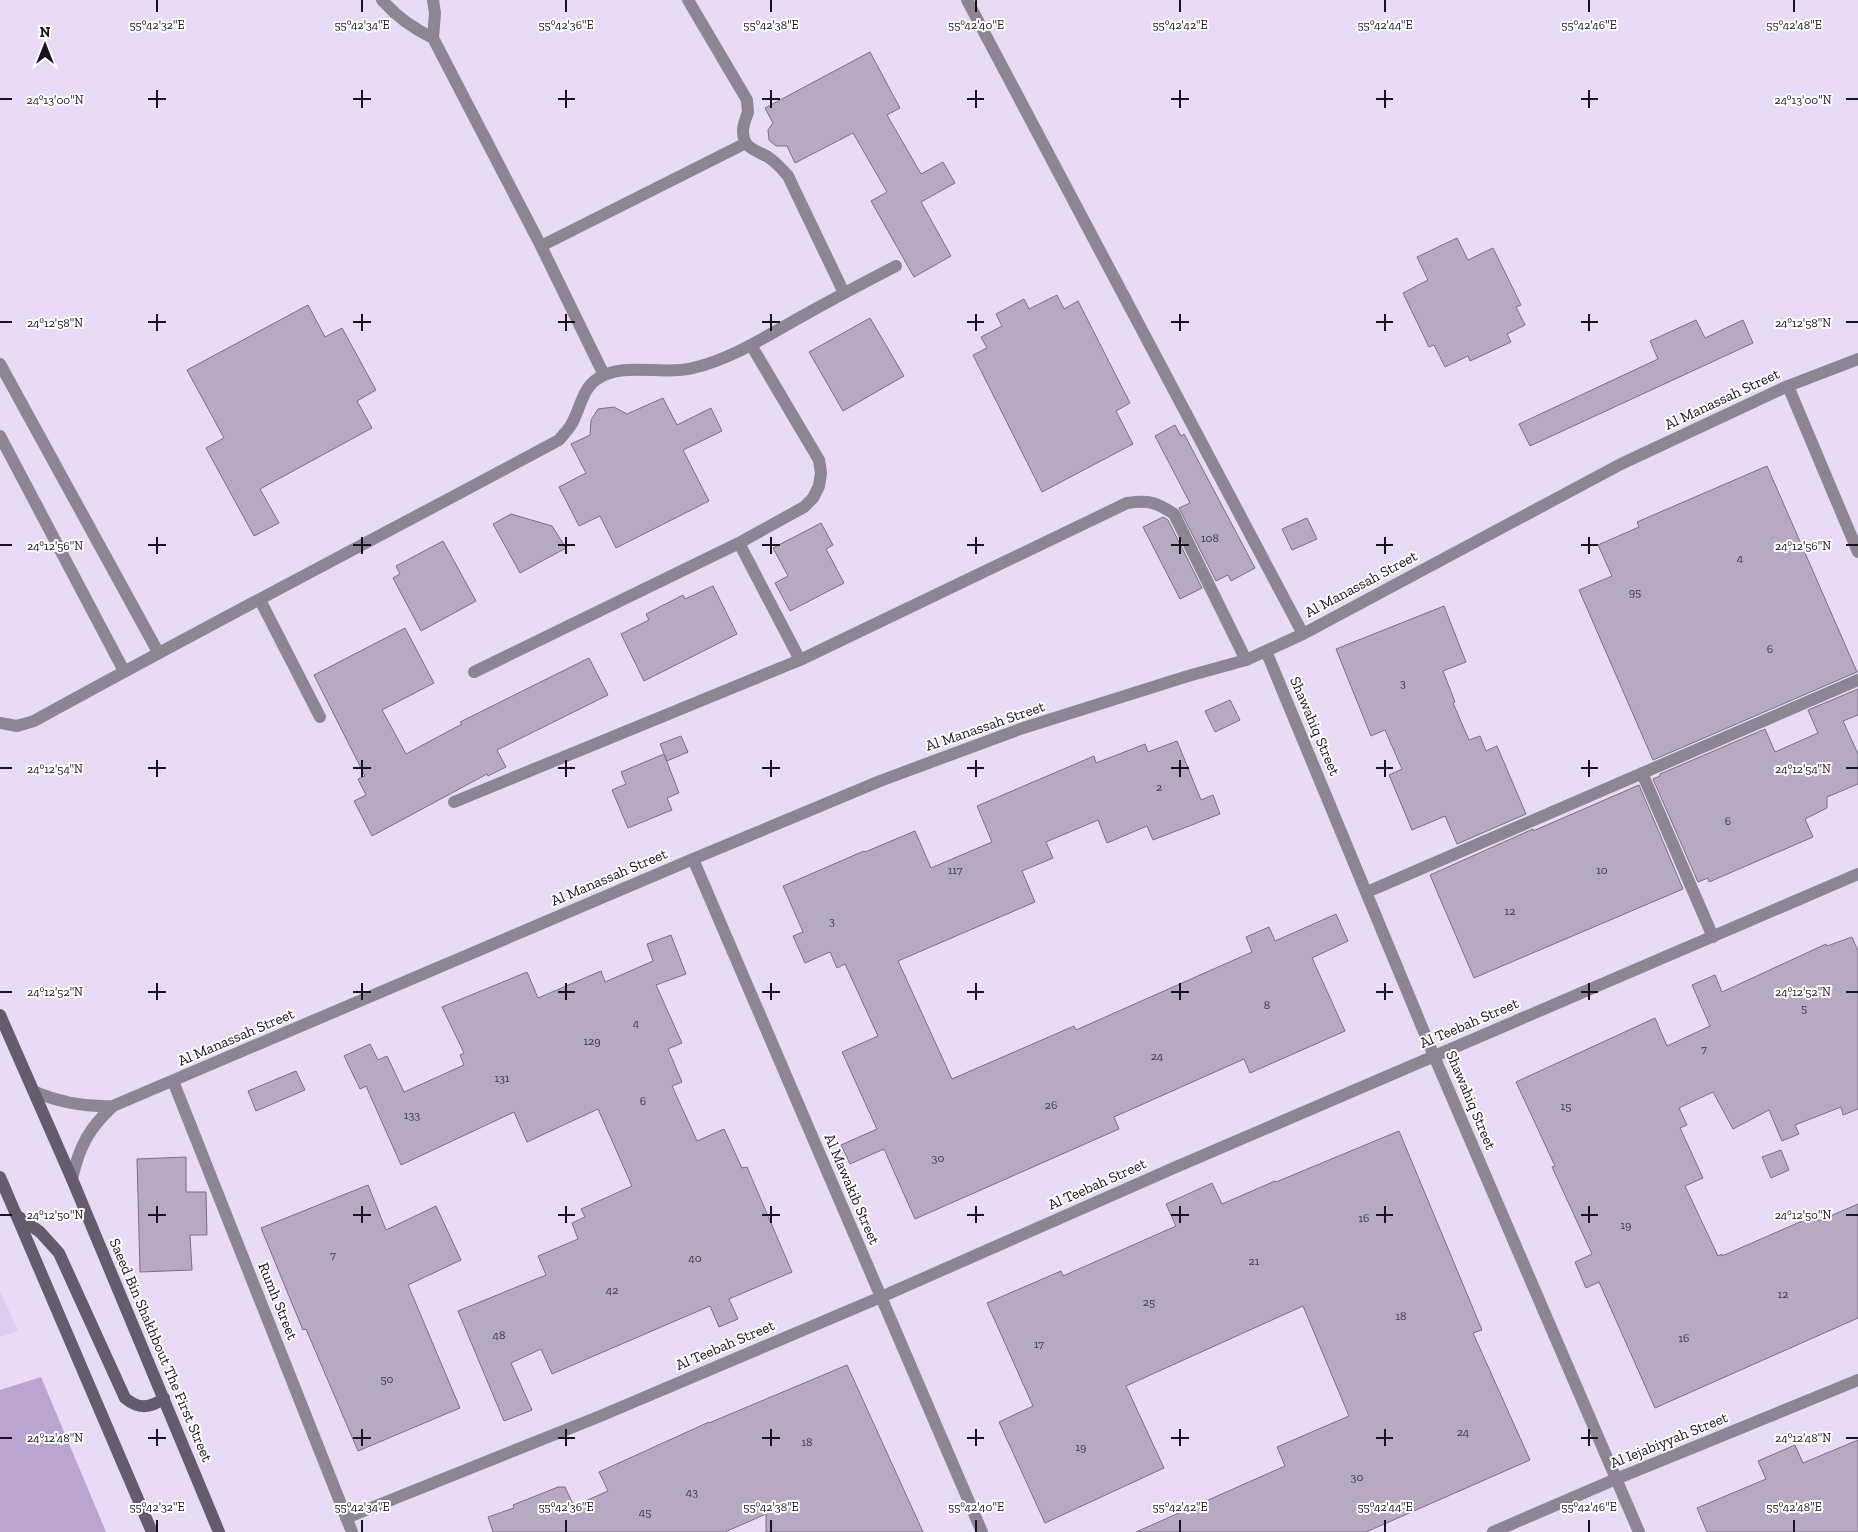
<svg xmlns="http://www.w3.org/2000/svg" width="1858" height="1532" font-family="'Zilla Slab',serif">
  <rect width="100%" height="100%" fill="#e9daf6"/>
  <path fill="#dfccee" d="M 0,1291 L 18,1331 L 0,1337 Z"/>
  <path fill="#bca4d0" d="M 41,1377 L 106,1532 L 0,1532 L 0,1390 Z"/>
  <path fill="#b8a9c3" stroke="#7c6e87" d="M 870,52 L 900,108 L 887,115 L 921,174 L 943,162 L 955,183 L 921,202 L 951,256 L 914,277 L 871,201 L 887,192 L 853,133 L 795,163 L 787,146 L 776,146 L 769,140 L 768,130 L 773,123 L 765,108 Z
    M 1457,238 L 1468,260 L 1493,248 L 1521,305 L 1516,307 L 1525,325 L 1507,334 L 1511,342 L 1470,361 L 1468,356 L 1445,367 L 1434,345 L 1429,347 L 1403,293 L 1428,280 L 1417,257 Z
    M 1057,295 L 1064,309 L 1078,301 L 1130,403 L 1116,411 L 1133,444 L 1042,492 L 973,355 L 987,348 L 981,337 L 1002,326 L 996,314 L 1024,299 L 1029,309 Z
    M 308,305 L 325,337 L 342,328 L 376,390 L 357,401 L 372,428 L 260,489 L 279,523 L 254,536 L 206,448 L 224,438 L 187,370 Z
    M 870,318 L 904,376 L 843,411 L 809,352 Z
    M 1696,320 L 1705,338 L 1743,320 L 1753,343 L 1530,446 L 1519,424 L 1658,359 L 1650,341 Z
    M 663,398 L 677,425 L 711,408 L 722,431 L 683,450 L 709,501 L 616,548 L 600,516 L 579,526 L 559,487 L 586,473 L 571,444 L 590,435 L 591,420 L 598,409 L 614,407 L 627,414 Z
    M 1175,425 L 1181,436 L 1184,434 L 1255,568 L 1231,581 L 1228,575 L 1216,581 L 1179,508 L 1190,503 L 1155,436 Z
    M 1767,466 L 1857,672 L 1653,760 L 1579,590 L 1612,576 L 1598,545 L 1639,527 L 1637,522 Z
    M 511,514 L 552,526 L 566,548 L 520,573 L 493,524 Z
    M 1163,517 L 1168,520 L 1202,588 L 1180,599 L 1143,527 Z
    M 1307,518 L 1317,539 L 1292,550 L 1282,529 Z
    M 821,523 L 833,545 L 826,549 L 844,583 L 790,611 L 775,583 L 788,576 L 773,548 Z
    M 443,541 L 476,601 L 421,631 L 393,578 L 400,574 L 396,566 Z
    M 713,586 L 737,634 L 644,681 L 621,634 L 649,620 L 646,614 L 683,595 L 685,599 Z
    M 1444,606 L 1466,662 L 1443,671 L 1455,702 L 1453,703 L 1469,740 L 1480,736 L 1486,751 L 1497,746 L 1526,814 L 1457,844 L 1445,816 L 1412,830 L 1389,775 L 1402,769 L 1385,730 L 1371,736 L 1336,649 Z
    M 405,628 L 434,683 L 382,710 L 406,754 L 462,724 L 460,722 L 589,658 L 608,695 L 497,750 L 506,767 L 488,776 L 487,774 L 372,836 L 354,801 L 366,795 L 358,779 L 365,776 L 314,675 Z
    M 1858,689 L 1858,715 L 1843,721 L 1858,754 L 1858,784 L 1827,797 L 1827,808 L 1805,819 L 1813,837 L 1709,882 L 1708,878 L 1698,882 L 1653,779 L 1660,776 L 1660,774 L 1765,729 L 1775,752 L 1818,733 L 1808,710 Z
    M 1230,700 L 1240,720 L 1215,732 L 1205,711 Z
    M 681,736 L 688,752 L 667,761 L 660,744 Z
    M 1177,741 L 1201,800 L 1213,795 L 1220,814 L 1153,840 L 1147,826 L 1107,843 L 1098,820 L 1046,842 L 1053,858 L 1022,871 L 1035,902 L 898,961 L 952,1079 L 1074,1026 L 1076,1030 L 1252,952 L 1246,937 L 1269,927 L 1275,941 L 1336,914 L 1348,941 L 1312,958 L 1345,1031 L 1250,1073 L 1244,1059 L 1114,1117 L 1119,1129 L 915,1219 L 884,1149 L 850,1164 L 841,1145 L 877,1129 L 842,1052 L 878,1036 L 845,964 L 837,968 L 830,952 L 805,963 L 793,936 L 803,932 L 783,886 L 864,851 L 865,852 L 915,831 L 931,868 L 992,842 L 977,806 L 1094,756 L 1096,763 L 1145,744 L 1148,752 Z
    M 664,754 L 679,793 L 667,798 L 672,810 L 628,828 L 612,790 L 626,784 L 621,772 Z
    M 1639,785 L 1683,889 L 1474,978 L 1430,875 L 1533,829 L 1533,831 Z
    M 671,935 L 686,974 L 656,985 L 682,1043 L 668,1049 L 682,1082 L 672,1086 L 697,1141 L 724,1129 L 742,1168 L 747,1167 L 792,1272 L 729,1299 L 738,1319 L 719,1327 L 710,1306 L 552,1374 L 541,1349 L 511,1363 L 532,1410 L 504,1421 L 458,1311 L 546,1275 L 538,1256 L 578,1239 L 572,1223 L 585,1217 L 581,1209 L 632,1186 L 598,1109 L 527,1142 L 514,1112 L 401,1165 L 366,1086 L 360,1089 L 344,1056 L 370,1044 L 378,1060 L 387,1056 L 404,1092 L 464,1065 L 460,1055 L 464,1053 L 442,1007 L 527,972 L 538,998 L 601,971 L 605,982 L 653,961 L 647,944 Z
    M 1852,937 L 1858,951 L 1858,1109 L 1843,1115 L 1841,1107 L 1795,1125 L 1799,1134 L 1782,1141 L 1769,1110 L 1733,1129 L 1713,1092 L 1679,1108 L 1687,1125 L 1680,1128 L 1703,1178 L 1685,1186 L 1718,1256 L 1722,1254 L 1722,1256 L 1816,1215 L 1819,1221 L 1858,1204 L 1858,1318 L 1655,1408 L 1599,1282 L 1586,1288 L 1575,1262 L 1592,1254 L 1552,1167 L 1555,1166 L 1516,1082 L 1655,1018 L 1667,1046 L 1710,1026 L 1692,985 L 1715,975 L 1722,992 L 1826,944 L 1827,946 Z
    M 296,1071 L 305,1090 L 256,1111 L 248,1091 Z
    M 1399,1131 L 1482,1330 L 1473,1333 L 1530,1460 L 1366,1532 L 1136,1532 L 1285,1466 L 1277,1447 L 1349,1416 L 1303,1306 L 1126,1386 L 1164,1468 L 1045,1523 L 999,1422 L 1033,1406 L 987,1303 L 1061,1271 L 1063,1276 L 1176,1226 L 1166,1204 L 1212,1183 L 1222,1204 L 1275,1181 L 1276,1182 Z
    M 1781,1150 L 1789,1170 L 1771,1178 L 1762,1157 Z
    M 186,1157 L 186,1192 L 206,1192 L 207,1235 L 190,1235 L 192,1270 L 140,1272 L 137,1159 Z
    M 368,1185 L 386,1230 L 436,1206 L 461,1260 L 408,1285 L 460,1408 L 358,1451 L 306,1329 L 303,1330 L 261,1228 Z
    M 847,1365 L 923,1532 L 766,1532 L 766,1514 L 725,1532 L 493,1532 L 488,1517 L 514,1508 L 513,1505 L 558,1487 L 565,1487 L 574,1506 L 608,1491 L 599,1472 L 709,1422 L 709,1423 Z
    M 1858,1440 L 1858,1532 L 1707,1532 L 1697,1508 L 1766,1479 L 1758,1461 L 1795,1445 L 1803,1463 Z"/>
  <g fill="none" stroke-linecap="round" stroke-linejoin="round">
    <path stroke="#8c8692" stroke-width="12" d="M 382,0 C 397,17 412,28 433,38
      M 433,0 L 435,13 L 433,38 L 541,246 L 604,375
      M 688,0 L 747,100 C 747,104 748,109 748,112 C 746,119 743,124 743,131 C 743,149 756,150 768,157 C 776,162 782,169 788,176 L 844,293
      M 967,0 L 1303,634
      M 541,246 L 746,143
      M 0,364 L 158,652
      M 1788,386 L 1858,552
      M 0,436 L 124,671
      M 739,543 L 800,660
      M 260,600 L 320,717
      M 1266,651 L 1434,1056 L 1639,1532
      M 474,672 L 739,543 L 804,507 L 813,498 L 819,486 L 821,473 L 819,460 L 751,345
      M 0,723 L 17,726 L 34,721 C 208,625 384,534 559,440 C 563,435 568,430 571,425 C 580,410 582,389 597,379 C 624,361 662,376 693,368 C 731,359 765,337 799,318 C 831,300 863,283 896,266
      M 1642,773 L 1713,937
      M 454,802 L 800,660 L 1127,503 C 1149,500 1156,502 1174,514 L 1246,660
      M 693,859 L 982,1532
      M 1367,892 L 1858,680
      M 173,1081 L 352,1532
      M 35,1092 C 61,1103 86,1107 113,1106
      M 72,1179 C 79,1147 89,1128 113,1106 L 693,859 L 880,781 L 1020,729 L 1188,676 L 1246,660 L 1303,634 L 1621,464 L 1788,386 L 1858,359
      M 346,1518 L 598,1417 L 881,1297 L 1176,1167 L 1858,874
      M 1493,1532 L 1616,1479 L 1858,1380"/>
    <path stroke="#645b6c" stroke-width="12" d="M 0,1015 L 72,1179 L 219,1532
      M 0,1177 L 152,1532
      M 16,1215 L 40,1232 L 59,1253 L 125,1398 C 138,1409 150,1409 164,1398"/>
  </g>
  <path fill="none" stroke="#18131c" stroke-width="2" d="M 157,0 L 157,12M 362,0 L 362,12M 566,0 L 566,12M 771,0 L 771,12M 976,0 L 976,12M 1180,0 L 1180,12M 1385,0 L 1385,12M 1589,0 L 1589,12M 1794,0 L 1794,12M 157,90 L 157,108M 362,90 L 362,108M 566,90 L 566,108M 771,90 L 771,108M 976,90 L 976,108M 1180,90 L 1180,108M 1385,90 L 1385,108M 1589,90 L 1589,108M 0,99 L 12,99M 148,99 L 166,99M 353,99 L 371,99M 558,99 L 575,99M 762,99 L 780,99M 967,99 L 984,99M 1171,99 L 1189,99M 1376,99 L 1393,99M 1581,99 L 1598,99M 1846,99 L 1858,99M 157,314 L 157,331M 362,314 L 362,331M 566,314 L 566,331M 771,314 L 771,331M 976,314 L 976,331M 1180,314 L 1180,331M 1385,314 L 1385,331M 1589,314 L 1589,331M 0,322 L 12,322M 148,322 L 166,322M 353,322 L 371,322M 558,322 L 575,322M 762,322 L 780,322M 967,322 L 984,322M 1171,322 L 1189,322M 1376,322 L 1393,322M 1581,322 L 1598,322M 1846,322 L 1858,322M 157,537 L 157,554M 362,537 L 362,554M 566,537 L 566,554M 771,537 L 771,554M 976,537 L 976,554M 1180,537 L 1180,554M 1385,537 L 1385,554M 1589,537 L 1589,554M 0,545 L 12,545M 148,545 L 166,545M 353,545 L 371,545M 558,545 L 575,545M 762,545 L 780,545M 967,545 L 984,545M 1171,545 L 1189,545M 1376,545 L 1393,545M 1581,545 L 1598,545M 1846,545 L 1858,545M 157,760 L 157,777M 362,760 L 362,777M 566,760 L 566,777M 771,760 L 771,777M 976,760 L 976,777M 1180,760 L 1180,777M 1385,760 L 1385,777M 1589,760 L 1589,777M 0,768 L 12,768M 148,768 L 166,768M 353,768 L 371,768M 558,768 L 575,768M 762,768 L 780,768M 967,768 L 984,768M 1171,768 L 1189,768M 1376,768 L 1393,768M 1581,768 L 1598,768M 1846,768 L 1858,768M 157,983 L 157,1000M 362,983 L 362,1000M 566,983 L 566,1000M 771,983 L 771,1000M 976,983 L 976,1000M 1180,983 L 1180,1000M 1385,983 L 1385,1000M 1589,983 L 1589,1000M 0,992 L 12,992M 148,992 L 166,992M 353,992 L 371,992M 558,992 L 575,992M 762,992 L 780,992M 967,992 L 984,992M 1171,992 L 1189,992M 1376,992 L 1393,992M 1581,992 L 1598,992M 1846,992 L 1858,992M 157,1206 L 157,1223M 362,1206 L 362,1223M 566,1206 L 566,1223M 771,1206 L 771,1223M 976,1206 L 976,1223M 1180,1206 L 1180,1223M 1385,1206 L 1385,1223M 1589,1206 L 1589,1223M 0,1215 L 12,1215M 148,1215 L 166,1215M 353,1215 L 371,1215M 558,1215 L 575,1215M 762,1215 L 780,1215M 967,1215 L 984,1215M 1171,1215 L 1189,1215M 1376,1215 L 1393,1215M 1581,1215 L 1598,1215M 1846,1215 L 1858,1215M 157,1429 L 157,1446M 362,1429 L 362,1446M 566,1429 L 566,1446M 771,1429 L 771,1446M 976,1429 L 976,1446M 1180,1429 L 1180,1446M 1385,1429 L 1385,1446M 1589,1429 L 1589,1446M 0,1438 L 12,1438M 148,1438 L 166,1438M 353,1438 L 371,1438M 558,1438 L 575,1438M 762,1438 L 780,1438M 967,1438 L 984,1438M 1171,1438 L 1189,1438M 1376,1438 L 1393,1438M 1581,1438 L 1598,1438M 1846,1438 L 1858,1438M 157,1520 L 157,1532M 362,1520 L 362,1532M 566,1520 L 566,1532M 771,1520 L 771,1532M 976,1520 L 976,1532M 1180,1520 L 1180,1532M 1385,1520 L 1385,1532M 1589,1520 L 1589,1532M 1794,1520 L 1794,1532"/>
  <g text-anchor="middle" stroke-width="4" stroke-linejoin="round" paint-order="stroke">
    <g font-size="12" fill="#403846">
      <text x="1210" y="542">108</text>
      <text x="1740" y="562">4</text>
      <text x="1635" y="596">95</text>
      <text x="1770" y="653">6</text>
      <text x="1403" y="687">3</text>
      <text x="1159" y="791">2</text>
      <text x="1728" y="825">6</text>
      <text x="955" y="874">117</text>
      <text x="1602" y="874">10</text>
      <text x="1510" y="915">12</text>
      <text x="832" y="925">3</text>
      <text x="1267" y="1009">8</text>
      <text x="1804" y="1012">5</text>
      <text x="636" y="1027">4</text>
      <text x="592" y="1045">129</text>
      <text x="1704" y="1053">7</text>
      <text x="1157" y="1060">24</text>
      <text x="502" y="1082">131</text>
      <text x="643" y="1105">6</text>
      <text x="1051" y="1109">26</text>
      <text x="1566" y="1110">15</text>
      <text x="412" y="1119">133</text>
      <text x="938" y="1162">30</text>
      <text x="1364" y="1222">16</text>
      <text x="1626" y="1229">19</text>
      <text x="333" y="1259">7</text>
      <text x="695" y="1262">40</text>
      <text x="1254" y="1265">21</text>
      <text x="612" y="1294">42</text>
      <text x="1783" y="1298">12</text>
      <text x="1149" y="1306">25</text>
      <text x="1401" y="1320">18</text>
      <text x="499" y="1339">48</text>
      <text x="1684" y="1342">16</text>
      <text x="1039" y="1348">17</text>
      <text x="387" y="1383">50</text>
      <text x="1463" y="1436">24</text>
      <text x="807" y="1446">18</text>
      <text x="1081" y="1451">19</text>
      <text x="1357" y="1481">30</text>
      <text x="692" y="1496">43</text>
      <text x="645" y="1516">45</text>
    </g>
    <g font-size="15" fill="#18131c" stroke="#fff">
      <text transform="translate(1722 399) rotate(-25)" y="5">Al Manassah Street</text>
      <text transform="translate(1361 584) rotate(-28)" y="5">Al Manassah Street</text>
      <text transform="translate(985 726) rotate(-19)" y="5">Al Manassah Street</text>
      <text transform="translate(1315 726) rotate(67)" y="5">Shawahiq Street</text>
      <text transform="translate(609 877) rotate(-23)" y="5">Al Manassah Street</text>
      <text transform="translate(1469 1023) rotate(-23)" y="5">Al Teebah Street</text>
      <text transform="translate(236 1037) rotate(-23)" y="5">Al Manassah Street</text>
      <text transform="translate(1471 1100) rotate(67)" y="5">Shawahiq Street</text>
      <text transform="translate(1097 1184) rotate(-24)" y="5">Al Teebah Street</text>
      <text transform="translate(852 1189) rotate(67)" y="5">Al Mawakib Street</text>
      <text transform="translate(278 1301) rotate(68)" y="5">Rumh Street</text>
      <text transform="translate(725 1345) rotate(-23)" y="5">Al Teebah Street</text>
      <text transform="translate(161 1350) rotate(67)" y="5">Saeed Bin Shakhbout The First Street</text>
      <text transform="translate(1669 1440) rotate(-22)" y="5">Al Iejabiyyah Street</text>
    </g>
  </g>
  <g font-size="12" text-anchor="middle" fill="#18131c" stroke="#fff" stroke-width="4" stroke-linejoin="round" paint-order="stroke">
    <text x="157" y="29">55°42'32"E</text>
    <text x="362" y="29">55°42'34"E</text>
    <text x="566" y="29">55°42'36"E</text>
    <text x="771" y="29">55°42'38"E</text>
    <text x="976" y="29">55°42'40"E</text>
    <text x="1180" y="29">55°42'42"E</text>
    <text x="1385" y="29">55°42'44"E</text>
    <text x="1589" y="29">55°42'46"E</text>
    <text x="1794" y="29">55°42'48"E</text>
    <text x="55" y="104">24°13'00"N</text>
    <text x="1803" y="104">24°13'00"N</text>
    <text x="55" y="327">24°12'58"N</text>
    <text x="1803" y="327">24°12'58"N</text>
    <text x="55" y="550">24°12'56"N</text>
    <text x="1803" y="550">24°12'56"N</text>
    <text x="55" y="773">24°12'54"N</text>
    <text x="1803" y="773">24°12'54"N</text>
    <text x="55" y="996">24°12'52"N</text>
    <text x="1803" y="996">24°12'52"N</text>
    <text x="55" y="1219">24°12'50"N</text>
    <text x="1803" y="1219">24°12'50"N</text>
    <text x="55" y="1442">24°12'48"N</text>
    <text x="1803" y="1442">24°12'48"N</text>
    <text x="157" y="1511">55°42'32"E</text>
    <text x="362" y="1511">55°42'34"E</text>
    <text x="566" y="1511">55°42'36"E</text>
    <text x="771" y="1511">55°42'38"E</text>
    <text x="976" y="1511">55°42'40"E</text>
    <text x="1180" y="1511">55°42'42"E</text>
    <text x="1385" y="1511">55°42'44"E</text>
    <text x="1589" y="1511">55°42'46"E</text>
    <text x="1794" y="1511">55°42'48"E</text>
  </g>
  <g transform="translate(45 45)" stroke="#ffffff" stroke-width="4" paint-order="stroke">
  <path d="M0-4L9 19L0 12L-9 19Z" fill="#18131c"/>
  <text y="-8" font-size="14" font-weight="bold" text-anchor="middle" fill="#18131c">N</text>
  </g>
</svg>
